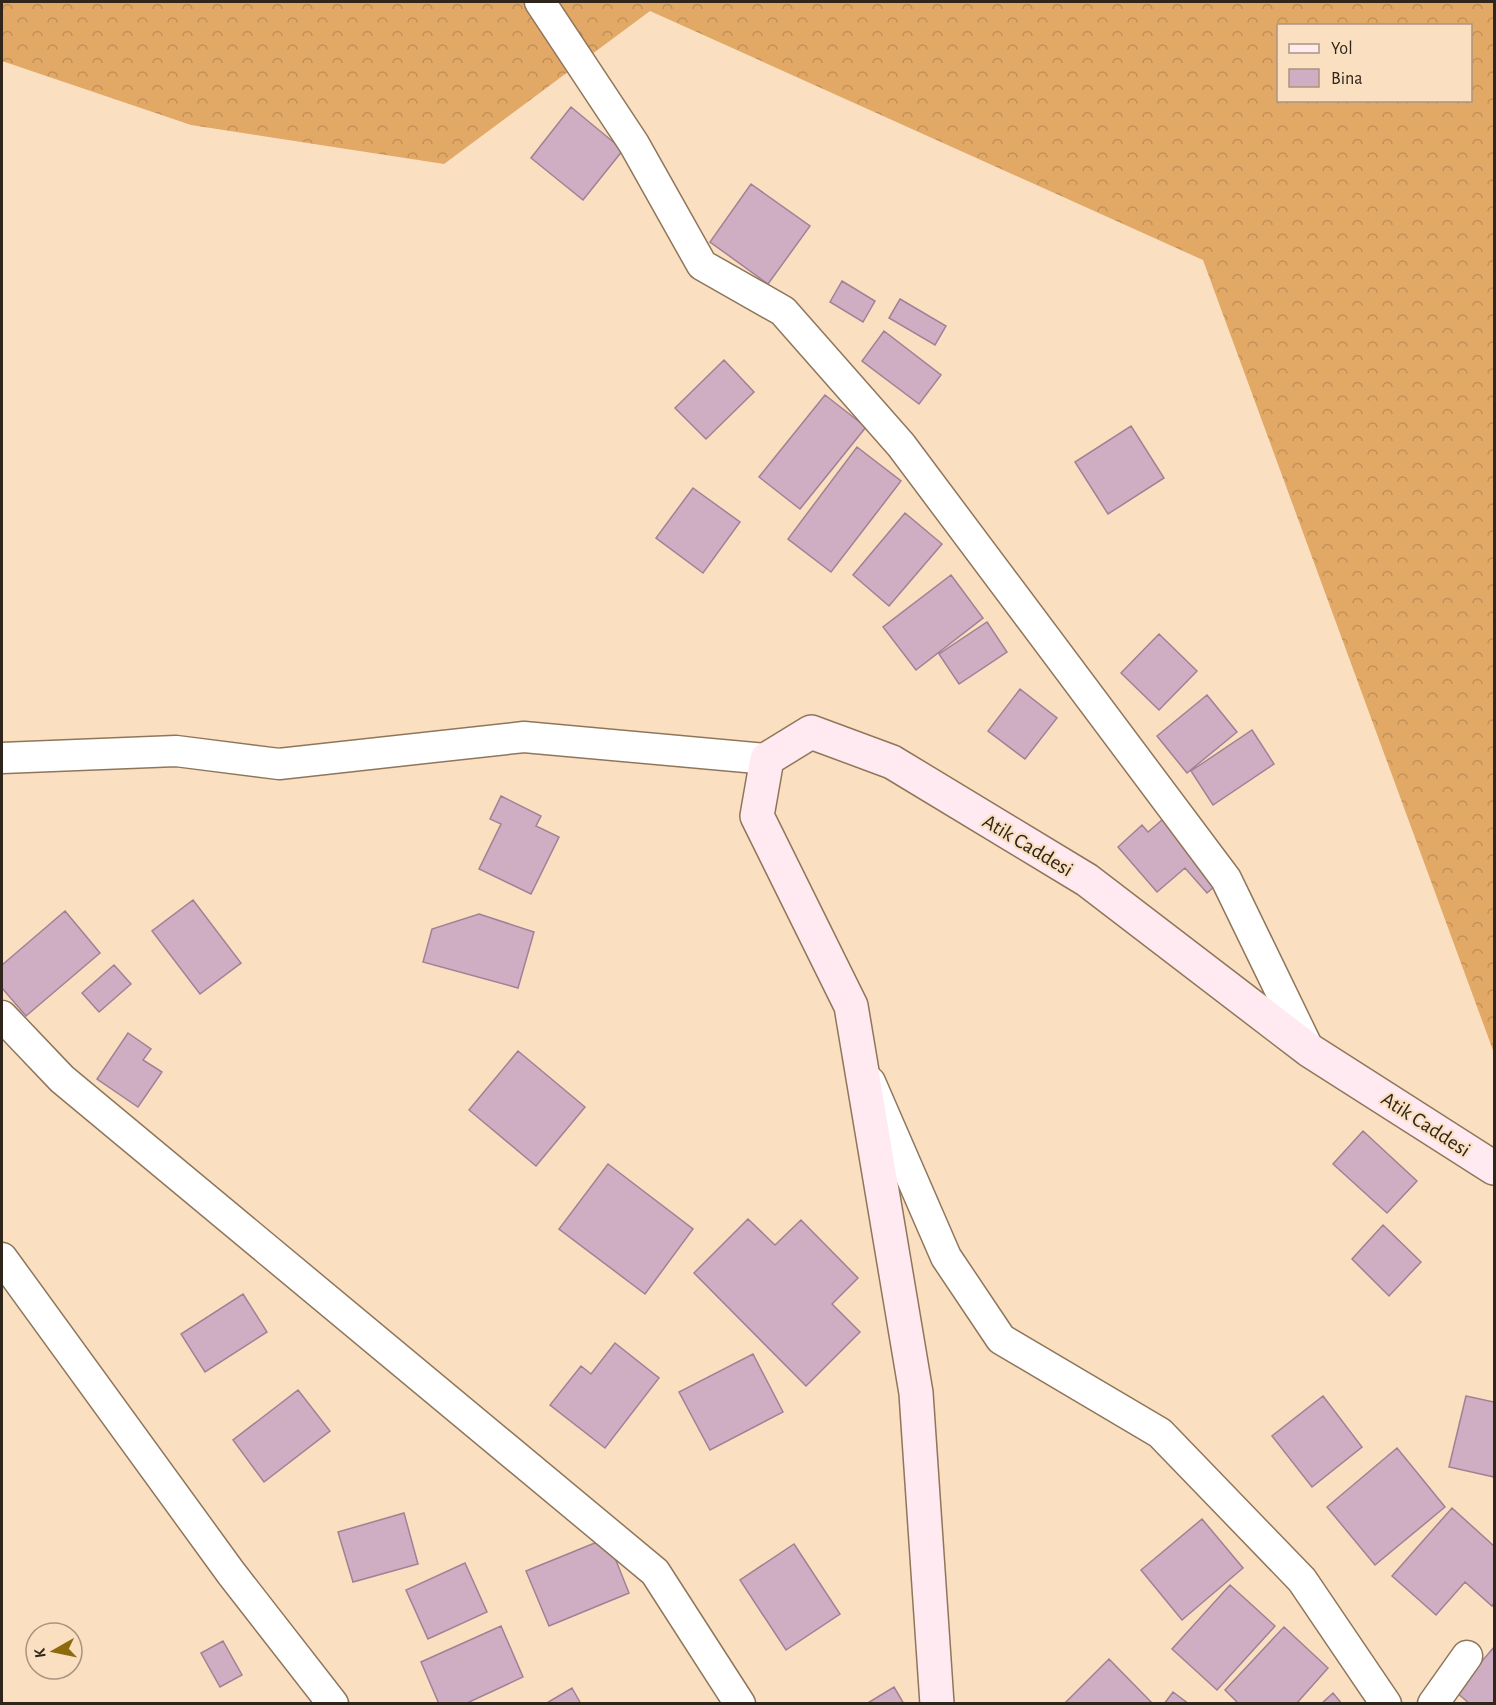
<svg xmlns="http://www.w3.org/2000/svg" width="1496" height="1705" font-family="'Alegreya Sans',sans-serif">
  <defs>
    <pattern id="forest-crowns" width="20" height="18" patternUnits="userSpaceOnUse" patternTransform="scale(1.5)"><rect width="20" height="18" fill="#e2a866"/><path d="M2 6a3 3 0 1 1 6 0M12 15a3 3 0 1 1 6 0" fill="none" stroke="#c29058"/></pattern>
  </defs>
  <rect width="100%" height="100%" fill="#fadfc1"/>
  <path fill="url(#forest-crowns)" fill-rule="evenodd" d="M 2,2 L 1494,2 L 1494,1053 L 1203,260 L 650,11 L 444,164 L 191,125 L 2,61 ZM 1278,26 L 1470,26 L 1470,100 L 1278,100 Z"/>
  <path fill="#cfadc3" stroke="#a18196" stroke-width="1.5" d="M 571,107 L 623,150 L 583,200 L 531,158 Z
    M 751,184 L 810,226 L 768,284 L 710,242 Z
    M 842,281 L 875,301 L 863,322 L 830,302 Z
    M 900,299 L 946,326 L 935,345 L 889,318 Z
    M 884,331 L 941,375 L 919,404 L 862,361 Z
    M 724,360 L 754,392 L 706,439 L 675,408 Z
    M 825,395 L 866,427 L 800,509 L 759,477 Z
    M 1131,426 L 1164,478 L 1108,514 L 1075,462 Z
    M 857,447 L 901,481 L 831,572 L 788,539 Z
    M 693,488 L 740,522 L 703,573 L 656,538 Z
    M 905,513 L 942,544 L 889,606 L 853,575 Z
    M 951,575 L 983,618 L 916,670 L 883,627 Z
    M 987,622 L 1007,652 L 959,684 L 939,654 Z
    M 1159,634 L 1197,671 L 1159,710 L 1121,673 Z
    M 1020,689 L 1057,718 L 1025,759 L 988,731 Z
    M 1207,695 L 1237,732 L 1187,773 L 1157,736 Z
    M 1252,730 L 1274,764 L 1213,805 L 1191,771 Z
    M 501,796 L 541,816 L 536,826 L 559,837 L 531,894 L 479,869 L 501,824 L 490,819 Z
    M 1169,814 L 1224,878 L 1207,893 L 1185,868 L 1157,892 L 1118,847 L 1142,825 L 1148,832 Z
    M 193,900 L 241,963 L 200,994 L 152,931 Z
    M 65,911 L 100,953 L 26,1016 L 2,988 L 2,965 Z
    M 479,914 L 534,932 L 518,988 L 423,962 L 432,929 Z
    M 114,965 L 131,984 L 99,1012 L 82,993 Z
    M 128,1033 L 151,1049 L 143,1060 L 162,1072 L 138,1107 L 97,1079 Z
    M 518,1051 L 585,1107 L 536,1166 L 469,1110 Z
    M 1363,1131 L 1417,1181 L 1387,1213 L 1333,1164 Z
    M 608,1164 L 693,1229 L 645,1294 L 559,1229 Z
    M 748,1219 L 775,1245 L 801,1220 L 858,1278 L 832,1304 L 860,1332 L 806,1386 L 694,1273 Z
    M 1383,1225 L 1421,1262 L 1389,1296 L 1352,1259 Z
    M 243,1294 L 267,1332 L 205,1372 L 181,1334 Z
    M 615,1343 L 659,1378 L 605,1448 L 550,1405 L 581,1366 L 591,1374 Z
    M 753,1354 L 783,1412 L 710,1450 L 679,1392 Z
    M 298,1390 L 330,1431 L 264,1482 L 233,1440 Z
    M 1323,1396 L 1362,1447 L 1312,1487 L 1272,1436 Z
    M 1466,1396 L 1494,1402 L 1494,1477 L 1449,1467 Z
    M 1397,1448 L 1445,1507 L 1375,1565 L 1327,1507 Z
    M 1452,1508 L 1494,1546 L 1494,1603 L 1492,1606 L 1465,1582 L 1436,1615 L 1392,1576 Z
    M 404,1513 L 418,1564 L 353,1582 L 338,1532 Z
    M 1202,1519 L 1243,1568 L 1182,1620 L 1141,1570 Z
    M 607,1538 L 629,1593 L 549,1626 L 526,1571 Z
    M 794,1544 L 840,1614 L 786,1650 L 740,1580 Z
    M 465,1563 L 487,1612 L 428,1639 L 406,1590 Z
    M 1230,1585 L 1275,1626 L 1217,1690 L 1172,1649 Z
    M 501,1626 L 523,1677 L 465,1704 L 439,1704 L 421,1662 Z
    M 1284,1627 L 1328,1668 L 1296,1704 L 1239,1704 L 1225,1690 Z
    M 223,1641 L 242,1675 L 220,1687 L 201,1653 Z
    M 1494,1647 L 1494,1704 L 1470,1704 L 1456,1692 Z
    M 1109,1659 L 1153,1704 L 1064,1704 Z
    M 894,1687 L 904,1704 L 866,1704 Z
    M 572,1688 L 581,1704 L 545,1704 Z
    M 1173,1692 L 1189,1704 L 1164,1704 Z
    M 1333,1693 L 1342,1704 L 1321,1704 Z"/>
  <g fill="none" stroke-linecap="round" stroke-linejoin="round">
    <defs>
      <path id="street" d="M 540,2 L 634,144 L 702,265 L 783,311 L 901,445 L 1226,879 L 1309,1050
        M 2,758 L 176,751 L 279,764 L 524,737 L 767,759
        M 2,1016 L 62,1079 L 655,1572 L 740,1704
        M 870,1082 L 946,1257 L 1001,1339 L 1160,1433 L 1302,1580 L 1386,1704
        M 2,1258 L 231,1573 L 333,1704
        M 1433,1704 L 1467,1656"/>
      <path id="secondary" d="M 937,1704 L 916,1393 L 851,1006 L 757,816 L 767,759 L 811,732 L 892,762 L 1087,880 L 1309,1050 L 1494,1168"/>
    </defs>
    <use href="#street" stroke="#8f765b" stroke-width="33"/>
    <use href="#secondary" stroke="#8f765b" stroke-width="36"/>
    <use href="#street" stroke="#fff" stroke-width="30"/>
    <use href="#secondary" stroke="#ffeaf2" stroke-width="33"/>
  </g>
  <g text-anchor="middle" stroke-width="4.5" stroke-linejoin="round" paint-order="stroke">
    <g font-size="21" fill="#2f251a" stroke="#fadfc1">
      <text transform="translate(1028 845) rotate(31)" y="7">Atik Caddesi</text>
      <text transform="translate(1426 1124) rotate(33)" y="7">Atik Caddesi</text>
    </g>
  </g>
  <rect width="1496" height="1705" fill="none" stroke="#2f251a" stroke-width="6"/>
  <rect x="1277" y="24" width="195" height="78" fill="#fadfc1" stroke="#a9957e" stroke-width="1.5"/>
  <rect x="1289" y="44" width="30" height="9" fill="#ffeaf2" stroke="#a9957e" stroke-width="1.5"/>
  <text x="1331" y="54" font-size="18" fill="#2f251a">Yol</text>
  <rect x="1289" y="69" width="30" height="18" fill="#cfadc3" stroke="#a9957e" stroke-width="1.5"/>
  <text x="1331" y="84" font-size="18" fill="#2f251a">Bina</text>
  <g transform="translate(54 1651) rotate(261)"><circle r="28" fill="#fadfc1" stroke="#a9957e" stroke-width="1.5"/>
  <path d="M0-4.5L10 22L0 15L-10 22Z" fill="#8d6a0c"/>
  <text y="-9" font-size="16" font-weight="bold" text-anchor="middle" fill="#2f251a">K</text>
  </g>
</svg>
